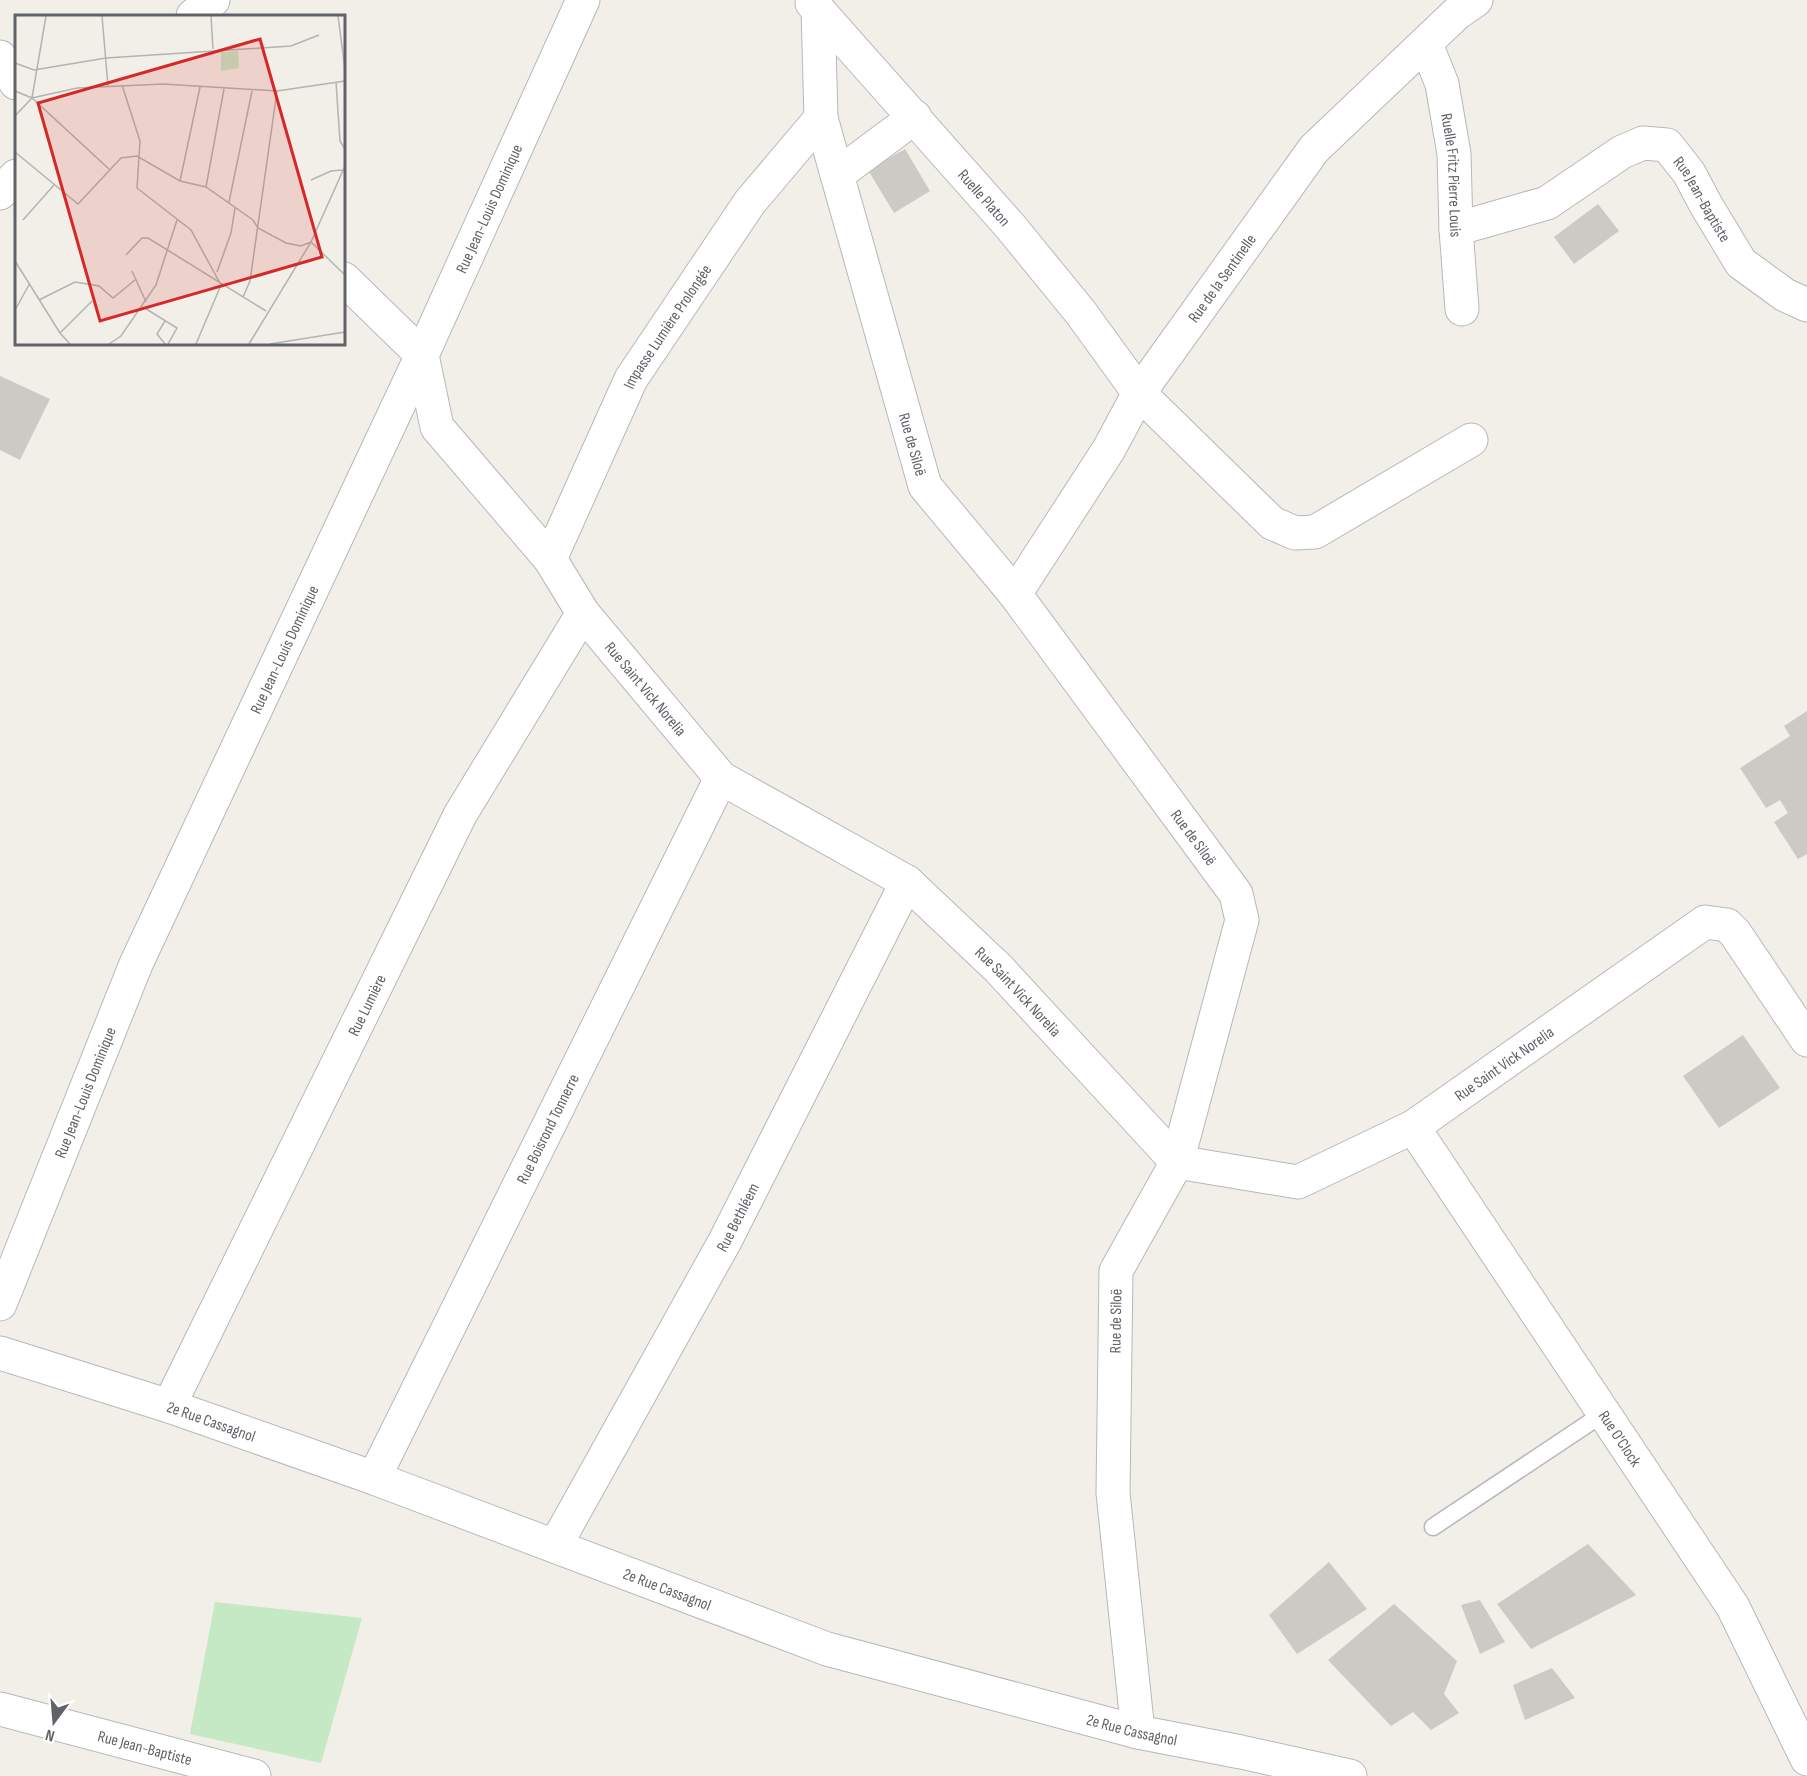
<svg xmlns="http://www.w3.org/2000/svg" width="1807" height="1776" font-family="'Sofia Sans Condensed',sans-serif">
  <rect width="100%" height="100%" fill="#f1efe8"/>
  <path fill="#c5e8c5" d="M 215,1602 L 362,1618 L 321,1763 L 190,1734 Z"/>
  <path fill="#cccac5" d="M 905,149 L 930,191 L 894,213 L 868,170 Z
    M 1598,204 L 1619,231 L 1574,264 L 1554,237 Z
    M 0,376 L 50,399 L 20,460 L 0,450 Z
    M 1807,711 L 1807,854 L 1798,859 L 1774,822 L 1788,813 L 1780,800 L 1766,808 L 1740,768 L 1790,736 L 1784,726 Z
    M 1743,1035 L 1780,1088 L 1719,1128 L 1683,1076 Z
    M 1588,1544 L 1636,1595 L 1531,1649 L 1497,1604 Z
    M 1329,1562 L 1367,1609 L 1297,1654 L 1269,1615 Z
    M 1480,1600 L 1505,1642 L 1480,1654 L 1461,1605 Z
    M 1394,1604 L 1457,1661 L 1444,1694 L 1459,1713 L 1431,1730 L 1413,1712 L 1391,1726 L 1328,1660 Z
    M 1552,1668 L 1575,1698 L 1525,1720 L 1513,1685 Z"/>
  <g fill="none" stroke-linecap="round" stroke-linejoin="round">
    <defs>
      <path id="lane" d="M 1433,1527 L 1604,1413"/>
      <g id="street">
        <path id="s1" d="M 812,3 L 1010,226 L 1081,313 L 1139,393 L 1272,523 L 1295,533 L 1315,532 L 1471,440"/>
        <path id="s2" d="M 818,9 L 821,118 L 925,486 L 1015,594 L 1236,894 L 1242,920 L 1177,1162 L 1116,1271 L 1113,1493 L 1138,1732"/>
        <path d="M 193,16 L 213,0"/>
        <path id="s3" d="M 1426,44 L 1442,84 L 1454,154 L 1456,229 L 1462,309"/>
        <path d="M 0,57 L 16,83"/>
        <path d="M 837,175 L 915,117"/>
        <path d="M 0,193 L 16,176"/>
        <path id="s4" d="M 1456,229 L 1547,203 L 1622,152 L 1643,143 L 1667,145 L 1689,173 L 1706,205 L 1741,263 L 1785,295 L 1807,305"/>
        <path id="s5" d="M 344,279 L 422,355 L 437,427 L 550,559 L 583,613 L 721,778 L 907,882 L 998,968 L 1177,1162 L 1298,1182 L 1413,1127 L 1705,922 L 1727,925 L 1735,933 L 1807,1040"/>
        <path id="s6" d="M 550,559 L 631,379 L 750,202 L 821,118"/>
        <path id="s7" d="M 1015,594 L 1109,449 L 1139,393 L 1314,149 L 1456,14 L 1476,0"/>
        <path id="s8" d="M 1413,1127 L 1733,1607 L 1807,1759"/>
        <path id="s9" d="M 0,1304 L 136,964 L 422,355 L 583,0"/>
        <path id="s10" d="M 0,1353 L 169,1406 L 374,1478 L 827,1649 L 1138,1732 L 1241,1752 L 1350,1776"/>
        <path id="s11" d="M 169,1406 L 460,815 L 583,613"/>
        <path id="s12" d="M 374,1478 L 721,778"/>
        <path id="s13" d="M 555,1546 L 725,1241 L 907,882"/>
        <path id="s14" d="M 0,1709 L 254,1776"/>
      </g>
    </defs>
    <use href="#lane" stroke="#b5b8bc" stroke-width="19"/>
    <use href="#street" stroke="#b5b8bc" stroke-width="35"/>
    <use href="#lane" stroke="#fff" stroke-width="16"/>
    <use href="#street" stroke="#fff" stroke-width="33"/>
  </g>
  <g text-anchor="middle" stroke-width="6" stroke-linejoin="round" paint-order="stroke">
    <g font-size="16" fill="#5f6368" stroke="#fff">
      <text dy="6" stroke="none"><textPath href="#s3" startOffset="135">Ruelle Fritz Pierre Louis</textPath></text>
      <text dy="6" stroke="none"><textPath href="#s1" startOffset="260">Ruelle Platon</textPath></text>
      <text dy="6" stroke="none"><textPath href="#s4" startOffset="297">Rue Jean-Baptiste</textPath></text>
      <text dy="6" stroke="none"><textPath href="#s9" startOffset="1200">Rue Jean-Louis Dominique</textPath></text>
      <text dy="6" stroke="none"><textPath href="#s7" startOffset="378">Rue de la Sentinelle</textPath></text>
      <text dy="6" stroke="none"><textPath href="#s6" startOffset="261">Impasse Lumière Prolongée</textPath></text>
      <text dy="6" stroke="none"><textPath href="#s2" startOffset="448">Rue de Siloë</textPath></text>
      <text dy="6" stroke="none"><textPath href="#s9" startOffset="714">Rue Jean-Louis Dominique</textPath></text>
      <text dy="6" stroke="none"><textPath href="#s5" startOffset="518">Rue Saint Vick Norelia</textPath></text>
      <text dy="6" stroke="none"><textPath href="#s2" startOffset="934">Rue de Siloë</textPath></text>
      <text dy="6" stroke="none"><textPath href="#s5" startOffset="1004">Rue Saint Vick Norelia</textPath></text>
      <text dy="6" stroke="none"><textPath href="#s11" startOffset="447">Rue Lumière</textPath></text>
      <text dy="6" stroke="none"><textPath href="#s5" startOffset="1598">Rue Saint Vick Norelia</textPath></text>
      <text dy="6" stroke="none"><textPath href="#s9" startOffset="228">Rue Jean-Louis Dominique</textPath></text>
      <text dy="6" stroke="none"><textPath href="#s12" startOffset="390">Rue Boisrond Tonnerre</textPath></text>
      <text dy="6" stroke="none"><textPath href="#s13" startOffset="376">Rue Bethléem</textPath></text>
      <text transform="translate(1115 1321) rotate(-89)" y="6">Rue de Siloë</text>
      <text dy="6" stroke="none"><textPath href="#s10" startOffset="222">2e Rue Cassagnol</textPath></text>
      <text dy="6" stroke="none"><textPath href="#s8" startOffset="374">Rue O'Clock</textPath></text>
      <text dy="6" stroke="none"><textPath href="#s10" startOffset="708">2e Rue Cassagnol</textPath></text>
      <text dy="6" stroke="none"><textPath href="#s10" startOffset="1194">2e Rue Cassagnol</textPath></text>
      <text dy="6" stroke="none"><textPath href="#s14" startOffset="150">Rue Jean-Baptiste</textPath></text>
    </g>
  </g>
  <g transform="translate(15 15)">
    <rect width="330" height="330" fill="#f1efe8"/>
    <path d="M 223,36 L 224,53 L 206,56 L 206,37 Z" fill="#c5e8c5"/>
    <path fill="none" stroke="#b3b3b1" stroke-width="1.5" d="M 87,1 L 93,71M 196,1 L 198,34M 323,1 L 330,54M 0,48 L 19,55 L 91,43 L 276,31 L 304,20M 321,67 L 325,126 L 330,134M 107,70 L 125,126 L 122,173 L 176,215 L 206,270M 0,76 L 17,83 L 94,154M 17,83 L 31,1M 0,101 L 17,83 L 62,73 L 148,69 L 262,76 L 330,66M 0,137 L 63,189 L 106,143 L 122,141 L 165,166 L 191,172 L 238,205 L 243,213 L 271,228 L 286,231 L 296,227 L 330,260M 296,165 L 316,156 L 328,155M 165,166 L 185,72M 191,172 L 209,74M 214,187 L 237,76M 8,205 L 39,170M 111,240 L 127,223 L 133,223 L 251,296M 0,246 L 45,318 L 55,329M 117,256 L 131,287M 202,257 L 216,218 L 220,193M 228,282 L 235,266 L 262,76M 24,285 L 60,267 L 84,271 L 98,283 L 120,265M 128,292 L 162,313 L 153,329M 0,295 L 15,268M 150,306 L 142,319 L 150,329M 45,318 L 77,286M 94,329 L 106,321 L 141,270 L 162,205M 181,329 L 206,270M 234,329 L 296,227 L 330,151M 255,329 L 330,317"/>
    <path fill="#d62828" fill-opacity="0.15" stroke="#d62828" stroke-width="3" d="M 245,24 L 307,242 L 85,306 L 23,88 Z"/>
    <rect width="330" height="330" fill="none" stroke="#5f6368" stroke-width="3"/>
  </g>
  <g transform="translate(54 1722) rotate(196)" stroke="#ffffff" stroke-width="4.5" paint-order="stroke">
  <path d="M0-4.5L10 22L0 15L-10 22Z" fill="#5f6368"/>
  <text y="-9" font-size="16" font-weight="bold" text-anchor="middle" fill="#5f6368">N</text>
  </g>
</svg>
